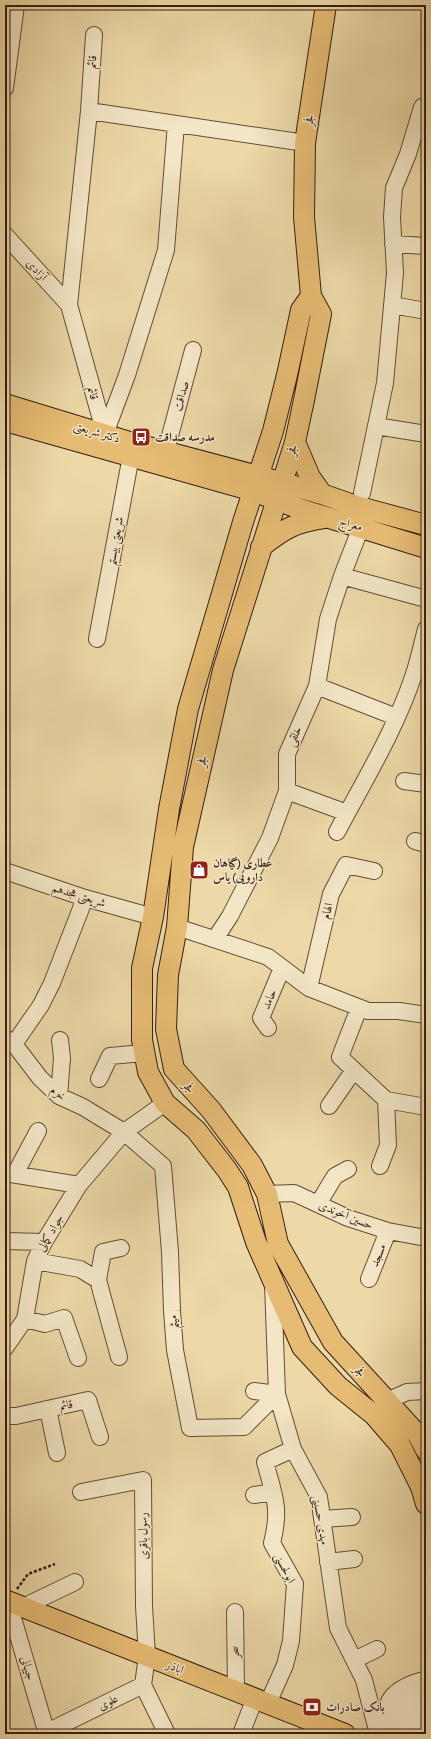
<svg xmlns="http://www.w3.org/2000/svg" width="431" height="1739" font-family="'IM FELL Double Pica',Amiri,serif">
  <rect width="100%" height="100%" fill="#ecd9a7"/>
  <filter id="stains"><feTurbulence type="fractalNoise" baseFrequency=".005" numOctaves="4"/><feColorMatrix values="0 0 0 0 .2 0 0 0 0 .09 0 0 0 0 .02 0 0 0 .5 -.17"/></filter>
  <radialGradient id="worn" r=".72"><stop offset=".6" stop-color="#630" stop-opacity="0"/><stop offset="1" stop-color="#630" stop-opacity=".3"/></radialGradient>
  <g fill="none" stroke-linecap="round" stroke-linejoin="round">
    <defs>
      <path id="minor" d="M 94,35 L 89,111 L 69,305 L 105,434 L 127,375 L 166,250 L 176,124
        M 5,88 L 16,5
        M 89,111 L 305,143
        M 5,235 L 69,305
        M 393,244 L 426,246
        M 392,305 L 426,311
        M 376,426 L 426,434
        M 163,462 L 193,350
        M 362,493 L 385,383 L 395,273 L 392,217 L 394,188 L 408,154 L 422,107
        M 342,576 L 426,599
        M 97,639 L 133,445
        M 317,686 L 396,717
        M 404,781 L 426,784
        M 287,791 L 347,813
        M 337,832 C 364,781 396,729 414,674 C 419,659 422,644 426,629
        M 415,841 L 426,844
        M 5,871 L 85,898 L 153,917
        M 177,927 L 268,957 L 309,988 L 368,1011 L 399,1011 L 426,1015
        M 215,939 L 230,916 L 270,838 L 287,791 L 287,754 L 317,686 L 328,619 L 342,576 L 361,527
        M 309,988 L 331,894 L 346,865 L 374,871
        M 359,1008 L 340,1057 L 386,1100 L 426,1107
        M 268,1028 L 261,1018 L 282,968
        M 5,1038 L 14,1044 L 40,1078 L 59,1096 L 83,1107 L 124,1132 L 163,1166 L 170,1252 L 172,1311 L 175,1350 L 190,1428 L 244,1427 L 277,1394
        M 14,1044 L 41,1005 L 52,983 L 85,898
        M 99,1079 L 110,1056 L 144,1053
        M 59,1096 L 62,1058 L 60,1040
        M 329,1106 L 354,1070
        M 380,1166 L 388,1145 L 386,1100
        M 5,1173 L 79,1185
        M 15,1174 L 38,1131
        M 267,1194 L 294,1193 L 348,1218 L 388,1231 L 426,1238
        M 318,1204 L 335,1176 L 348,1169
        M 5,1241 L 44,1242
        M 35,1261 L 80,1269 L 98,1280 L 119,1357
        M 369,1279 L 388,1231
        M 98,1280 L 103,1252 L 121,1248
        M 273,1284 L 277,1394 L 293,1449 L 319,1497 L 338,1628 L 364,1680 L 378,1734
        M 25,1319 L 45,1324 L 64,1318 L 78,1358
        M 5,1348 L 25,1319 L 35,1261 L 44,1242 L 79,1185 L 124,1132 L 165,1103
        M 254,1391 L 277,1394
        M 387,1401 L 407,1392 L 426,1391
        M 48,1409 L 57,1453
        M 5,1416 L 16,1416 L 88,1400 L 100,1437
        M 254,1495 L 273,1492
        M 322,1519 L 352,1517
        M 328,1562 L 354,1559
        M 8,1601 L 47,1734
        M 23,1607 L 75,1582
        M 235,1612 L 236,1691
        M 354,1660 L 377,1649
        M 143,1685 L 167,1734
        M 268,1703 L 285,1665 L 291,1641 L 295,1584 L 272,1543 C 281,1508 274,1495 265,1462 L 293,1449
        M 390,1727 C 397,1709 406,1695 426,1691
        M 401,1731 L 426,1718
        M 47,1732 L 143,1685 L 147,1656 L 144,1606 L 143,1480 L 81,1492
        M 390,1733 L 416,1709 L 426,1704
        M 241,1734 L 255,1698
        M 386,1734 C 387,1725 386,1714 388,1705 C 391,1691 413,1682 426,1680"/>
      <path id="major" d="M 326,5 L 305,143 L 304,217 L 311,296 L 321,314 L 304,400 L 295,442 L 223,670 L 183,847 L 177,927 L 168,975 L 166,1029 L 174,1069 L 211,1110 L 252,1165 L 267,1194 L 278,1244 L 333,1342 L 418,1435 L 426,1450
        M 311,296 L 301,310 L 287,375 L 273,431 L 243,522 L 188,709 L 169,809 L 153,917 L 142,968 L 142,1040 L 148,1072 L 165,1103 L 196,1130 L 227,1170 L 238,1187 L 256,1242 L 302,1347 L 338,1386 L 374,1415 L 400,1445 L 421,1487 L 426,1504
        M 5,404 L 133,443 L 258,476 L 322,494 L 356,506 L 426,525
        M 5,421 L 253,491 L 300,509 L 426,548
        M 295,442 L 310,477 L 322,494
        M 261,547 C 285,528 294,523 325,518
        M 5,1600 L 345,1734"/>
    </defs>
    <use href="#minor" stroke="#644c37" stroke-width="18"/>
    <use href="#major" stroke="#361d12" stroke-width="22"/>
    <path stroke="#361d12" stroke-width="2.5" stroke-dasharray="3 2" stroke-linecap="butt" d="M 17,1589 L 28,1574 L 55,1564"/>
    <use href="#minor" stroke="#f3e6c6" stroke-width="16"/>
    <use href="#major" stroke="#e6bc74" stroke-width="20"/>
  </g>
  <defs>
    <symbol id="bus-square" viewBox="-11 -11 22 22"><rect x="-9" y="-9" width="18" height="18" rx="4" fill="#8f2418" stroke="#f3e6c6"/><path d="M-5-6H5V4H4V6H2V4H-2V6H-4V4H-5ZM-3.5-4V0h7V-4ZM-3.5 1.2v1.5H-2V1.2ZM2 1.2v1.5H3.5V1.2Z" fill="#fff"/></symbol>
    <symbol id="shop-square" viewBox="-11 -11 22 22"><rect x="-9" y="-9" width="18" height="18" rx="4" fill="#8f2418" stroke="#f3e6c6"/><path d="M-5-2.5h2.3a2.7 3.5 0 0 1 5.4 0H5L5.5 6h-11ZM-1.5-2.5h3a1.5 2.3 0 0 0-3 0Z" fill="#fff"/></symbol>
    <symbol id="bank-square" viewBox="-11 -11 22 22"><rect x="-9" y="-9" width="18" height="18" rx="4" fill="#8f2418" stroke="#f3e6c6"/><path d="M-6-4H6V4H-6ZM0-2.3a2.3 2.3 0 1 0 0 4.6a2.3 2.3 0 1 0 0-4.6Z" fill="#fff"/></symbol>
  </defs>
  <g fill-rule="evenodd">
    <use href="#bus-square" x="130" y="426" width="22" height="22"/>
    <use href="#shop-square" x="188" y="859" width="22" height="22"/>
    <use href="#bank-square" x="301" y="1696" width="22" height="22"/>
  </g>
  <g text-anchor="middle" stroke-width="3" stroke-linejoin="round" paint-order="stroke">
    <g font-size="12" fill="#361d12" stroke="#f3e6c6">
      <text transform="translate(92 62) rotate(-86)" y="4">قائم</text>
      <text transform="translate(309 120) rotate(-82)" y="4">فجر</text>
      <text transform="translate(37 270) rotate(48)" y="4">آزادی</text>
      <text transform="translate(93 393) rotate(74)" y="4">قائم</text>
      <text transform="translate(181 396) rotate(-75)" y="4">صداقت</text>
      <text transform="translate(97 432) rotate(17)" y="4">دکتر شریعتی</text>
      <text transform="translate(292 450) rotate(-74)" y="4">فجر</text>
      <text transform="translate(351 524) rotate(16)" y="4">معراج</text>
      <text transform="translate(115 541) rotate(-80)" y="4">شریعتی بیستم</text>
      <text transform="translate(294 736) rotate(-65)" y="4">خلقی</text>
      <text transform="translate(202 761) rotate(-77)" y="4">فجر</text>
      <text transform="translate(79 895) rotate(17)" y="4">شریعتی هجدهم</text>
      <text transform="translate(327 911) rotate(-77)" y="4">الهام</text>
      <text transform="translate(269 999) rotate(-67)" y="4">حامد</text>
      <text transform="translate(189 1087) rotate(48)" y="4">فجر</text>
      <text transform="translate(58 1093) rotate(36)" y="4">خرم</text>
      <text transform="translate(346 1215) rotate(22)" y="4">حسین آخوندی</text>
      <text transform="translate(50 1233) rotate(-60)" y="4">جواد کمالی</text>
      <text transform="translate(378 1255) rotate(-68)" y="4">مسجد</text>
      <text transform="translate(173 1322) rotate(-94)" y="4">میثم</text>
      <text transform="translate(360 1371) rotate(48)" y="4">فجر</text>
      <text transform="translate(66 1405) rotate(-12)" y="4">قائم</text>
      <text transform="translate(321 1520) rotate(80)" y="4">مهدی حسینی</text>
      <text transform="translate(143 1536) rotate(-91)" y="4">رسول باقری</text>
      <text transform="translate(285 1568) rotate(63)" y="4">ابولحسنی</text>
      <text transform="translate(235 1652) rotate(-91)" y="4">سحر</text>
      <text transform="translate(175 1667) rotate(21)" y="4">اباذر</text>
      <text transform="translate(28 1668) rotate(74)" y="4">جیهانی</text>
      <text transform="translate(108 1702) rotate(-26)" y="4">علوی</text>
    </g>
    <g font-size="12" font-weight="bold" fill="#361d12" stroke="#f3e6c6" text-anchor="start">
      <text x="155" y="441">مدرسه صداقت</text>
      <text x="213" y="867">عطاری (گیاهان<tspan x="213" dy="14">دارویی) یاس</tspan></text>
      <text x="326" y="1711">بانک صادرات</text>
    </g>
  </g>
  <rect width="431" height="1739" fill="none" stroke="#ecd9a7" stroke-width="20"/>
  <rect x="6" y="6" width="419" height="1727" fill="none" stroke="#361d12" stroke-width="2"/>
  <rect x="10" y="10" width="411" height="1719" fill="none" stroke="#361d12"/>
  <rect width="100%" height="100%" filter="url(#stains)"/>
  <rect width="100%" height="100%" fill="url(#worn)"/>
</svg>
